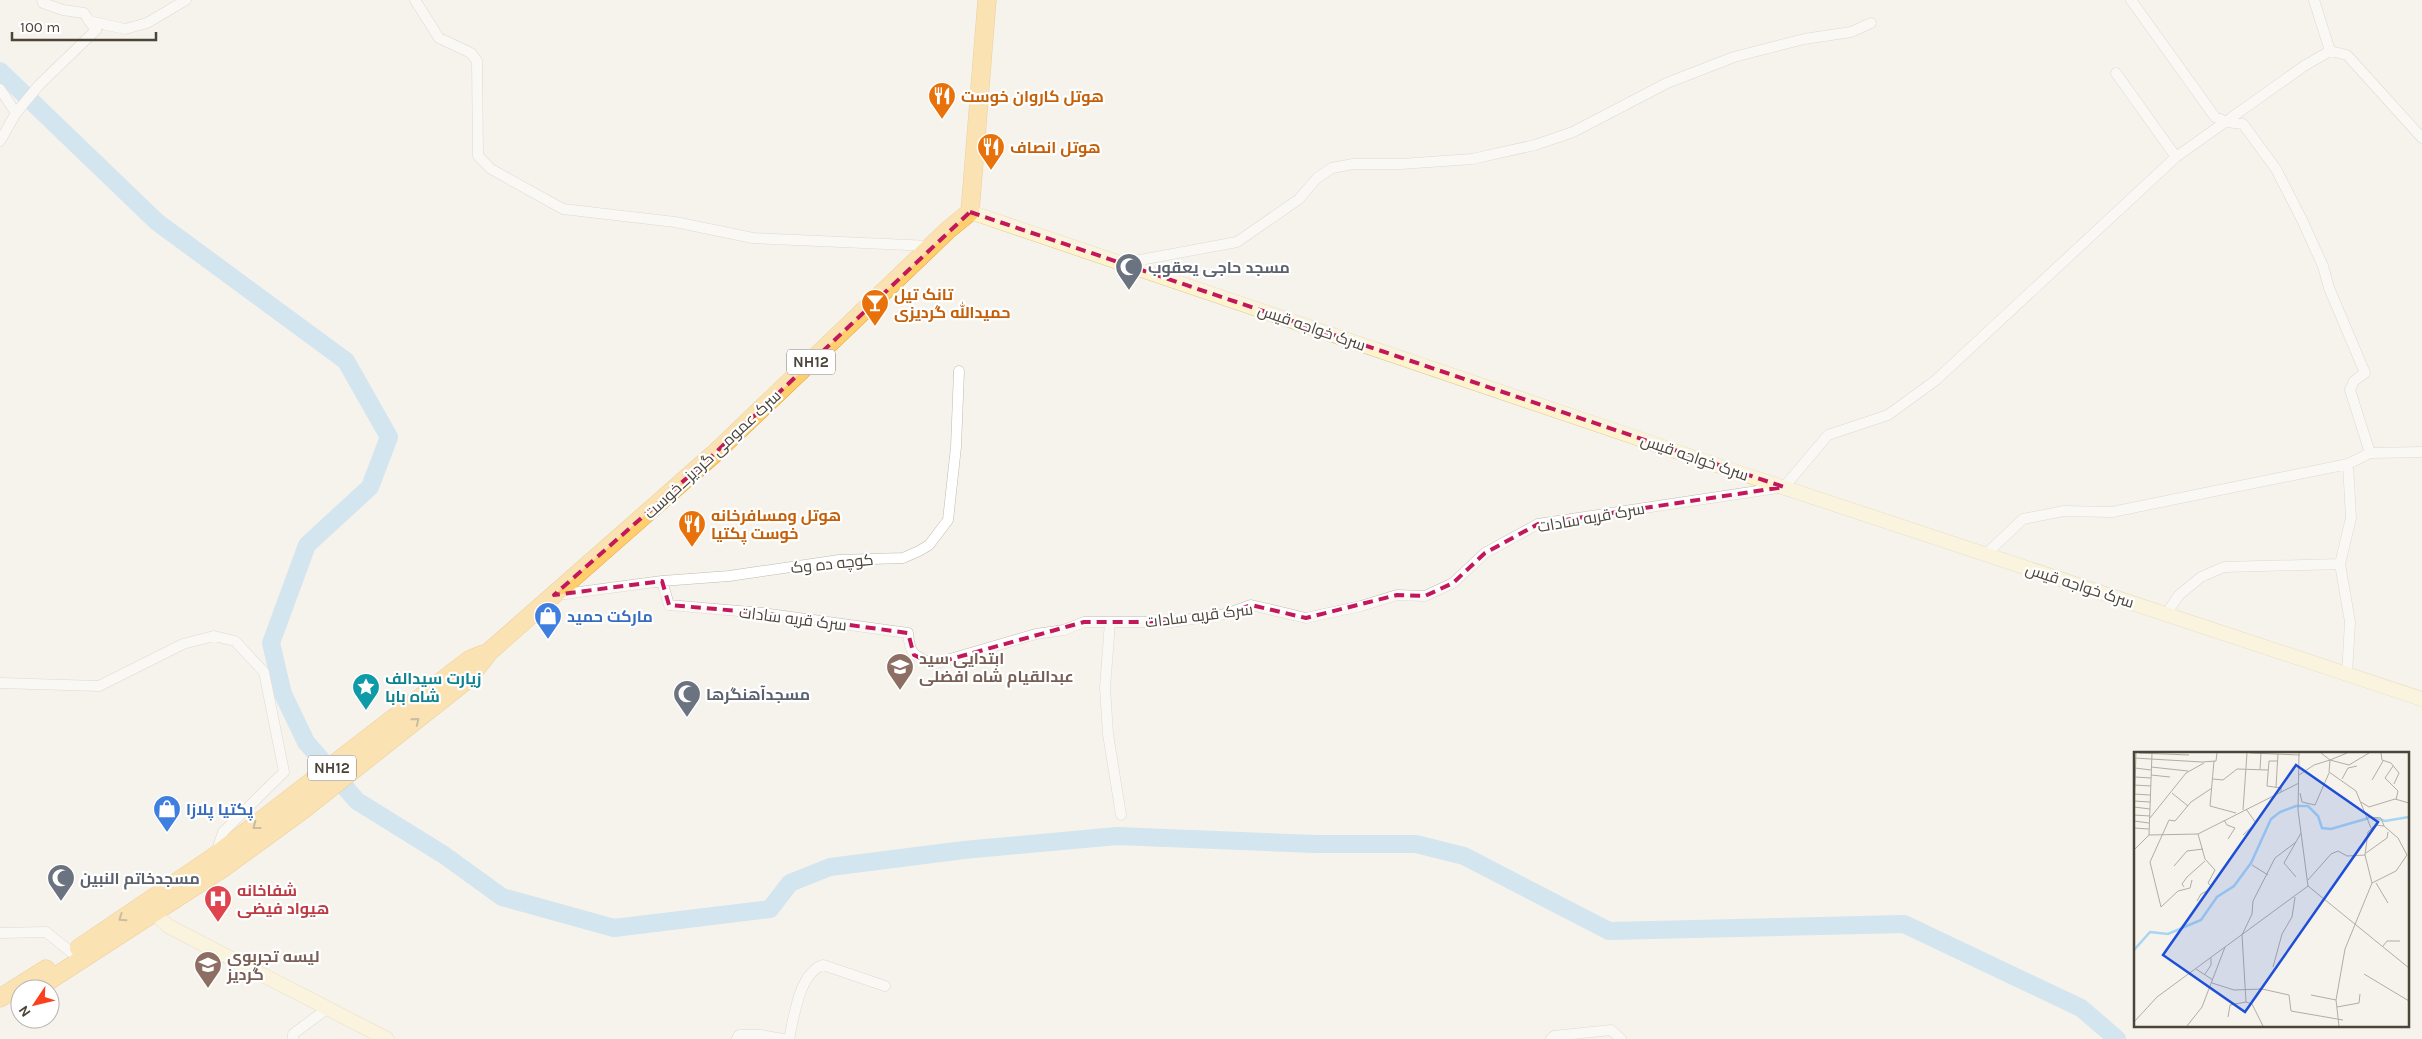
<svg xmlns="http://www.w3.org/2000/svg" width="2422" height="1039" font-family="Karla,Cairo,sans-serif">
  <rect width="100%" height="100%" fill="#f6f3ec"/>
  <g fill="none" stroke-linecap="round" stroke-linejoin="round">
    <path stroke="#a9d4f2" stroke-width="18" d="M 0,71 L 157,222 L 346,361 L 389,437 L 370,487 L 307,545 L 271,643 L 283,694 L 306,742 L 357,801 L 444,855 L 502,897 L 614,928 L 770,909 L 790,883 L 830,867 L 964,850 L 1117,836 L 1315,844 L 1416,844 L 1464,856 L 1609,931 L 1904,924 L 2081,1008 L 2117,1039"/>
    <defs>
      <path id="street" d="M 42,0 L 43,3 L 63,10 L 84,13 L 89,21 L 125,29 L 147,23 L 186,0
        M 415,0 L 439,38 L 471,53 L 477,61 L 478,156 L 491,169 L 563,209 L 675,222 L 753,238 L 931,246
        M 2131,0 L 2215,117 L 2227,122 L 2243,124 L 2276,169 L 2302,220 L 2323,266 L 2329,288 L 2365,373 L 2354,381 L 2350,390 L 2370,453
        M 2314,0 L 2330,51
        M 2116,73 L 2176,157
        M 0,89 L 16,113
        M 0,141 L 16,113 L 39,85 L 96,30 L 89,21
        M 1124,263 L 1237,242 L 1299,199 L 1317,178 L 1332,168 L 1353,164 L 1401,164 L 1472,159 L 1535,145 L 1573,132 L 1667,83 L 1734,57 L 1804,39 L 1851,32 L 1871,23
        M 1986,554 L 2023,519 L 2064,511 L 2112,512 L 2348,464 L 2370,453 L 2422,452
        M 662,581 L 669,605 L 762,613 L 908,633 C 910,655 913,655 933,664 L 1036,634 L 1064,630 L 1084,622 L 1171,622 L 1226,614 L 1251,605 L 1306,618 L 1361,606 L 1397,595 L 1425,596 L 1453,583 L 1485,553 L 1538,524 L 1784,487 L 1828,435 L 1888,415 L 1936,380 L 2176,157 L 2304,66 L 2330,51 L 2347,55 L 2422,138
        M 557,595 L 662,581 L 729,576 L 839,560 L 903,558 L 919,551 L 929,545 L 948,520 L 956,447 L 959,371
        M 2166,614 L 2179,595 L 2201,577 L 2224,567 L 2340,564
        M 1110,622 L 1105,688 L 1108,734 L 1121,815
        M 2347,674 L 2350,622 L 2340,564 L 2351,518 L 2348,464
        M 0,683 L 99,686 L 183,644 L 214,636 L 235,641 L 264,672 L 284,772 L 223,832 L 216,853
        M 0,933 L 46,932 L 81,960
        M 293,1039 L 293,1034 L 328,1008
        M 737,1039 L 739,1035 L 760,1035 L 783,1039
        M 789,1039 C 794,1017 799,973 823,965 L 885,986
        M 1551,1039 L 1554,1036 L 1611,1030 L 1621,1039"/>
      <path id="secondary" d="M 970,212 L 1731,470 L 2422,699
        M 146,906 L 168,926 L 387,1039"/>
      <path id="highway" d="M 79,948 L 215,856 L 469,660 L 483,654
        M 36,989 L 223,868 L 304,809 L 468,679 L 490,651 L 714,454 L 948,230 L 970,212 L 987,0
        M 0,998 L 46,969"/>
    </defs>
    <use href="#street" stroke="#c2bbae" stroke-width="11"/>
    <use href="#secondary" stroke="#d6c79b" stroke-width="15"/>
    <use href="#highway" stroke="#e0a43c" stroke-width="19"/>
    <use href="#street" stroke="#fff" stroke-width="10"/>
    <use href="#secondary" stroke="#fff3cd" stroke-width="14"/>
    <use href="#highway" stroke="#ffcf6e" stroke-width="18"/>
  </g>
  <defs><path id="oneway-chevron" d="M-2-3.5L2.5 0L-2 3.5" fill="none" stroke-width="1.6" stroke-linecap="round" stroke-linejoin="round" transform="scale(1.25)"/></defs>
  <g stroke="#937c4e">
    <use href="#oneway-chevron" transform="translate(416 721) rotate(-39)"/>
    <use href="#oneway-chevron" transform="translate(256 826) rotate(143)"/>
    <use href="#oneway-chevron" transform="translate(122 918) rotate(146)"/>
  </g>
  <path d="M0 0H2422V1039H0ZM 970,212 L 1784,487 L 1538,524 L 1485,553 L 1453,583 L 1425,596 L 1397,595 L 1306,618 L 1251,605 L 1226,614 L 1171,622 L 1084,622 L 933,664 L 914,655 L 908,633 L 762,613 L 669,605 L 662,581 L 554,595 L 714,454 Z" fill="#f6f3ec" fill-opacity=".55" fill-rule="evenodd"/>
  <path fill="none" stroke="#c2185b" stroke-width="4" stroke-dasharray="10 6" stroke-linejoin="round" d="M 970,212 L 1784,487 L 1538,524 L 1485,553 L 1453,583 L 1425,596 L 1397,595 L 1306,618 L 1251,605 L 1226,614 L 1171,622 L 1084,622 L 933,664 L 914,655 L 908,633 L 762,613 L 669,605 L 662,581 L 554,595 L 714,454 Z"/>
  <defs>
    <symbol id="restaurant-pin" viewBox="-11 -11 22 30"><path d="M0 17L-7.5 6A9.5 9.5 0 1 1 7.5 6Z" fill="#e8710a" stroke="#fff"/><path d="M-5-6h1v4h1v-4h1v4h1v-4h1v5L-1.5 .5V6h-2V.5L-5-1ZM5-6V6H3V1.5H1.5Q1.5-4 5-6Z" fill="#fff"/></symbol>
    <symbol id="mosque-pin" viewBox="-11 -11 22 30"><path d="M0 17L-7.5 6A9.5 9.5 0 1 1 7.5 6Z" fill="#6b7280" stroke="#fff"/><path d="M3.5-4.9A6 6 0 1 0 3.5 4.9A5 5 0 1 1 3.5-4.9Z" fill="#fff"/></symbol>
    <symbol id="bar-pin" viewBox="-11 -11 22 30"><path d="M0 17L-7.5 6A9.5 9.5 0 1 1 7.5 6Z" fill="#e8710a" stroke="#fff"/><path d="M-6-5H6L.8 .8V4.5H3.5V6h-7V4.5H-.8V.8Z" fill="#fff"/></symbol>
    <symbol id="shop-pin" viewBox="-11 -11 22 30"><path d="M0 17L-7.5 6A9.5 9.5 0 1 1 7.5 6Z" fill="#3f7fe0" stroke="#fff"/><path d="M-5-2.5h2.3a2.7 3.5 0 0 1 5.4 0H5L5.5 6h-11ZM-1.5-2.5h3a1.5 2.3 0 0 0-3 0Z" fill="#fff"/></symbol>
    <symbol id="school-pin" viewBox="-11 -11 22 30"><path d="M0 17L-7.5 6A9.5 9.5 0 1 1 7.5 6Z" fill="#8d6e63" stroke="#fff"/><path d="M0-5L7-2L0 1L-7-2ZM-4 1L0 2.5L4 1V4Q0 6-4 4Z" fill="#fff"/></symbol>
    <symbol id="sight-pin" viewBox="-11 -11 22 30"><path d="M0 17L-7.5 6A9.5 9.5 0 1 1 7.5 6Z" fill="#0f9aa8" stroke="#fff"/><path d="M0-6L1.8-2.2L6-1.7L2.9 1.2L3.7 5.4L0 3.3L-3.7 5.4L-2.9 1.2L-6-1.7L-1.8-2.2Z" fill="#fff"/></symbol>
    <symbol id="hospital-pin" viewBox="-11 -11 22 30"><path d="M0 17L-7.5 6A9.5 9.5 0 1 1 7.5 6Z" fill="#e0444e" stroke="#fff"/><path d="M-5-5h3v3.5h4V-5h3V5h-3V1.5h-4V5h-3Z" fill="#fff"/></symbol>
  </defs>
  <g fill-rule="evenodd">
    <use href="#restaurant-pin" x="926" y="80" width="32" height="43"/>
    <use href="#restaurant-pin" x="975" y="131" width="32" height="43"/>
    <use href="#mosque-pin" x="1113" y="251" width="32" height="43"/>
    <use href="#bar-pin" x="859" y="287" width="32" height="43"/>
    <use href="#restaurant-pin" x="676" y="508" width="32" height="43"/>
    <use href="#shop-pin" x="532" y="600" width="32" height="43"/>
    <use href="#school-pin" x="884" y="651" width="32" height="43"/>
    <use href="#sight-pin" x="350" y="671" width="32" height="43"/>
    <use href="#mosque-pin" x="671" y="678" width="32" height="43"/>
    <use href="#shop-pin" x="151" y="793" width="32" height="43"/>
    <use href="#mosque-pin" x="45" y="862" width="32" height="43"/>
    <use href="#hospital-pin" x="202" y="883" width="32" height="43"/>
    <use href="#school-pin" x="192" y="949" width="32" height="43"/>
  </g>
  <g text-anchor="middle" stroke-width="4.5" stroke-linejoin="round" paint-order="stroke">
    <g fill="#fff" stroke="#817c74" stroke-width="1">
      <rect x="787" y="349.5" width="48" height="25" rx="4"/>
      <rect x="308" y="755.5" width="48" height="25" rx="4"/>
    </g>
    <g font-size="15" font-weight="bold" fill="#4b4439">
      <text x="811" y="367">NH12</text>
      <text x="332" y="773">NH12</text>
    </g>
    <g font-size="16" font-weight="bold" fill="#c56008" stroke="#fff" text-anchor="start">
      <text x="961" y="102">هوتل کاروان خوست</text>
      <text x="1010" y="153">هوتل انصاف</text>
      <text x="894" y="300">تانک تیل<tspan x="894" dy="18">حمیدالله گردیزی</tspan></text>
      <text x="711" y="521">هوتل ومسافرخانه<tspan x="711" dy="18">خوست پکتیا</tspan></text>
    </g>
    <g font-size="16" font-weight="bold" fill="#5b616d" stroke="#fff" text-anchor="start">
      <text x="1148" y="273">مسجد حاجی یعقوب</text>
      <text x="706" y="700">مسجدآهنگرها</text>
      <text x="80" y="884">مسجدخاتم النبین</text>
    </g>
    <g font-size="16" fill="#4b4439" stroke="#fff">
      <text transform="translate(1312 327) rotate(19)" y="6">سرک خواجه قیس</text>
      <text transform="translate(712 454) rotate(-43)" y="6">سرک عمومی گردیز_خوست</text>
      <text transform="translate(1695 457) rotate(19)" y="6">سرک خواجه قیس</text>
      <text transform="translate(1591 517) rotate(-10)" y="6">سرک قریه سادات</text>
      <text transform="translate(832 563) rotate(-6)" y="6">کوچه ده وک</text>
      <text transform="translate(2080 585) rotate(18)" y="6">سرک خواجه قیس</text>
      <text transform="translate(1199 615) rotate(-7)" y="6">سرک قریه سادات</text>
      <text transform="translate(793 618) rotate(7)" y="6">سرک قریه سادات</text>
    </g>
    <g font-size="16" font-weight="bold" fill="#366cbe" stroke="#fff" text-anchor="start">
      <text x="567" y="622">مارکت حمید</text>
      <text x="186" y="815">پکتیا پلازا</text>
    </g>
    <g font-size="16" font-weight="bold" fill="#785e54" stroke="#fff" text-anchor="start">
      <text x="919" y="664">ابتدایی سید<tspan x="919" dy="18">عبدالقیام شاه افضلی</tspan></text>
      <text x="227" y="962">لیسه تجربوی<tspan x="227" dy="18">گردیز</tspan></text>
    </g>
    <g font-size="16" font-weight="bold" fill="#0d838f" stroke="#fff" text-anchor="start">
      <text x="385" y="684">زیارت سیدالف<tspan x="385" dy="18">شاه بابا</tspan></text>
    </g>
    <g font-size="16" font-weight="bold" fill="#be3a42" stroke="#fff" text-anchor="start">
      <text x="237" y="896">شفاخانه<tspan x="237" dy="18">هیواد فیضی</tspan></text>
    </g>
  </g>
  <g transform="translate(2134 752)">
    <rect width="275" height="275" fill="#f6f3ec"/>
    <path fill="none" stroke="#a9d4f2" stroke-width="2.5" d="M 241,66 L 251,69 L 275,65M 0,198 L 16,180 L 34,182 L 67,168 L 83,145 L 100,134 L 117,111 L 137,67 L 146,60 L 162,54 L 174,54 L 184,64 L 188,76 L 197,77 L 235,66"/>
    <path fill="none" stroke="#b2ada4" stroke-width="1" d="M 5,1 L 55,3M 116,1 L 166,3M 165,1 L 164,58 L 174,134 L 275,216M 187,1 L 196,8 L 213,1M 247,1 L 248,8 L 257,11 L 265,21 L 260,32M 0,6 L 68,10 L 82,9 L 83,1M 196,8 L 215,13 L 235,1M 80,9 L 76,54 L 102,61M 144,9 L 135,9 L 133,34 L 147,36 L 147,40M 259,14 L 251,26 L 264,39 L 262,48M 17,15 L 54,19M 1,16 L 17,18M 126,17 L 127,1M 17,23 L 36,25M 165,23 L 180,13 L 196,8 L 195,20 L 222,39 L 237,76M 1,25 L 17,26M 79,27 L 89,28 L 103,17 L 134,18M 208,27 L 214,16 L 223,14M 238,28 L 249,9M 0,33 L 17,34M 142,35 L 144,2M 38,41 L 54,54M 166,41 L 168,50 L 181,53 L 195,21M 0,42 L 16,43M 0,49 L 16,50M 227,50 L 235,55 L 261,47 L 275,51M 0,55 L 16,57M 109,58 L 113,1M 0,63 L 2,1M 0,63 L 16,64M 16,66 L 52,21 L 70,11M 90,68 L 93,73 L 101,76 L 94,87M 0,69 L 15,71M 0,76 L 15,77M 15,83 L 64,82 L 165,31M 109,83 L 122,71 L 112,57M 0,98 L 15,83 L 18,1M 232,101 L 253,86 L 254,80M 118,113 L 134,123M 40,114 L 53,99 L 69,97M 162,125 L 150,111 L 167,81M 58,128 L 56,136 L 44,139 L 27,155 L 16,110 L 35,68 L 41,69 L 57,50 L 78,36M 174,128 L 197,102 L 204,99 L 213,104 L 231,103M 238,131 L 262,119 L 273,103 L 264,86 L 250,74M 242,131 L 254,151M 50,135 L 48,132 L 53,125 L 71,109M 63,149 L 67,142 L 75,138 L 77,134 L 74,131 L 81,118 L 71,107 L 64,82M 249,194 L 253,189 L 266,189M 139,215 L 148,182 L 158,165 L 161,145M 62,217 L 79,228M 71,222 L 77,213 L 77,206M 230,222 L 275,249M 78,231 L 100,238 L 128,237 L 155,243 L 157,259 L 209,268M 177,243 L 202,248M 112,250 L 118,252 L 129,274M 203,255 L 225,251 L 226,242M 94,265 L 96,253 L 112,250 L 108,183 L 118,162 L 119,149 L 141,106 L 162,90M 0,270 L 23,245 L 174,134M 53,274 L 68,255 L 91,195M 205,274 L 202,248 L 211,197 L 238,131 L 231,103 L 234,80 L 241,73 L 250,74 L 247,66 L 234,65"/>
    <path fill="#1d4ed8" fill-opacity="0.15" stroke="#1d4ed8" stroke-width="2.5" d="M 162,13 L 244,70 L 111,260 L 29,203 Z"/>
    <rect width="275" height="275" fill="none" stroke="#4b4439" stroke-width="2.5"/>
  </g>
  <g transform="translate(35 1004) rotate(235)"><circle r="24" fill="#ffffff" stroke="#b7b4b0"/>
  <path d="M0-4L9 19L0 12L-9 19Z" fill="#fc3f1d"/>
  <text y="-8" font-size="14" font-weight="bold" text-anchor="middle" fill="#4b4439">N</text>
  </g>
  <path d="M12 32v8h144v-8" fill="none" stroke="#4b4439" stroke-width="2.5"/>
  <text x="20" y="32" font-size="15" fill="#4b4439" stroke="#ffffff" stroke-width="4" paint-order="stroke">100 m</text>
</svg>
